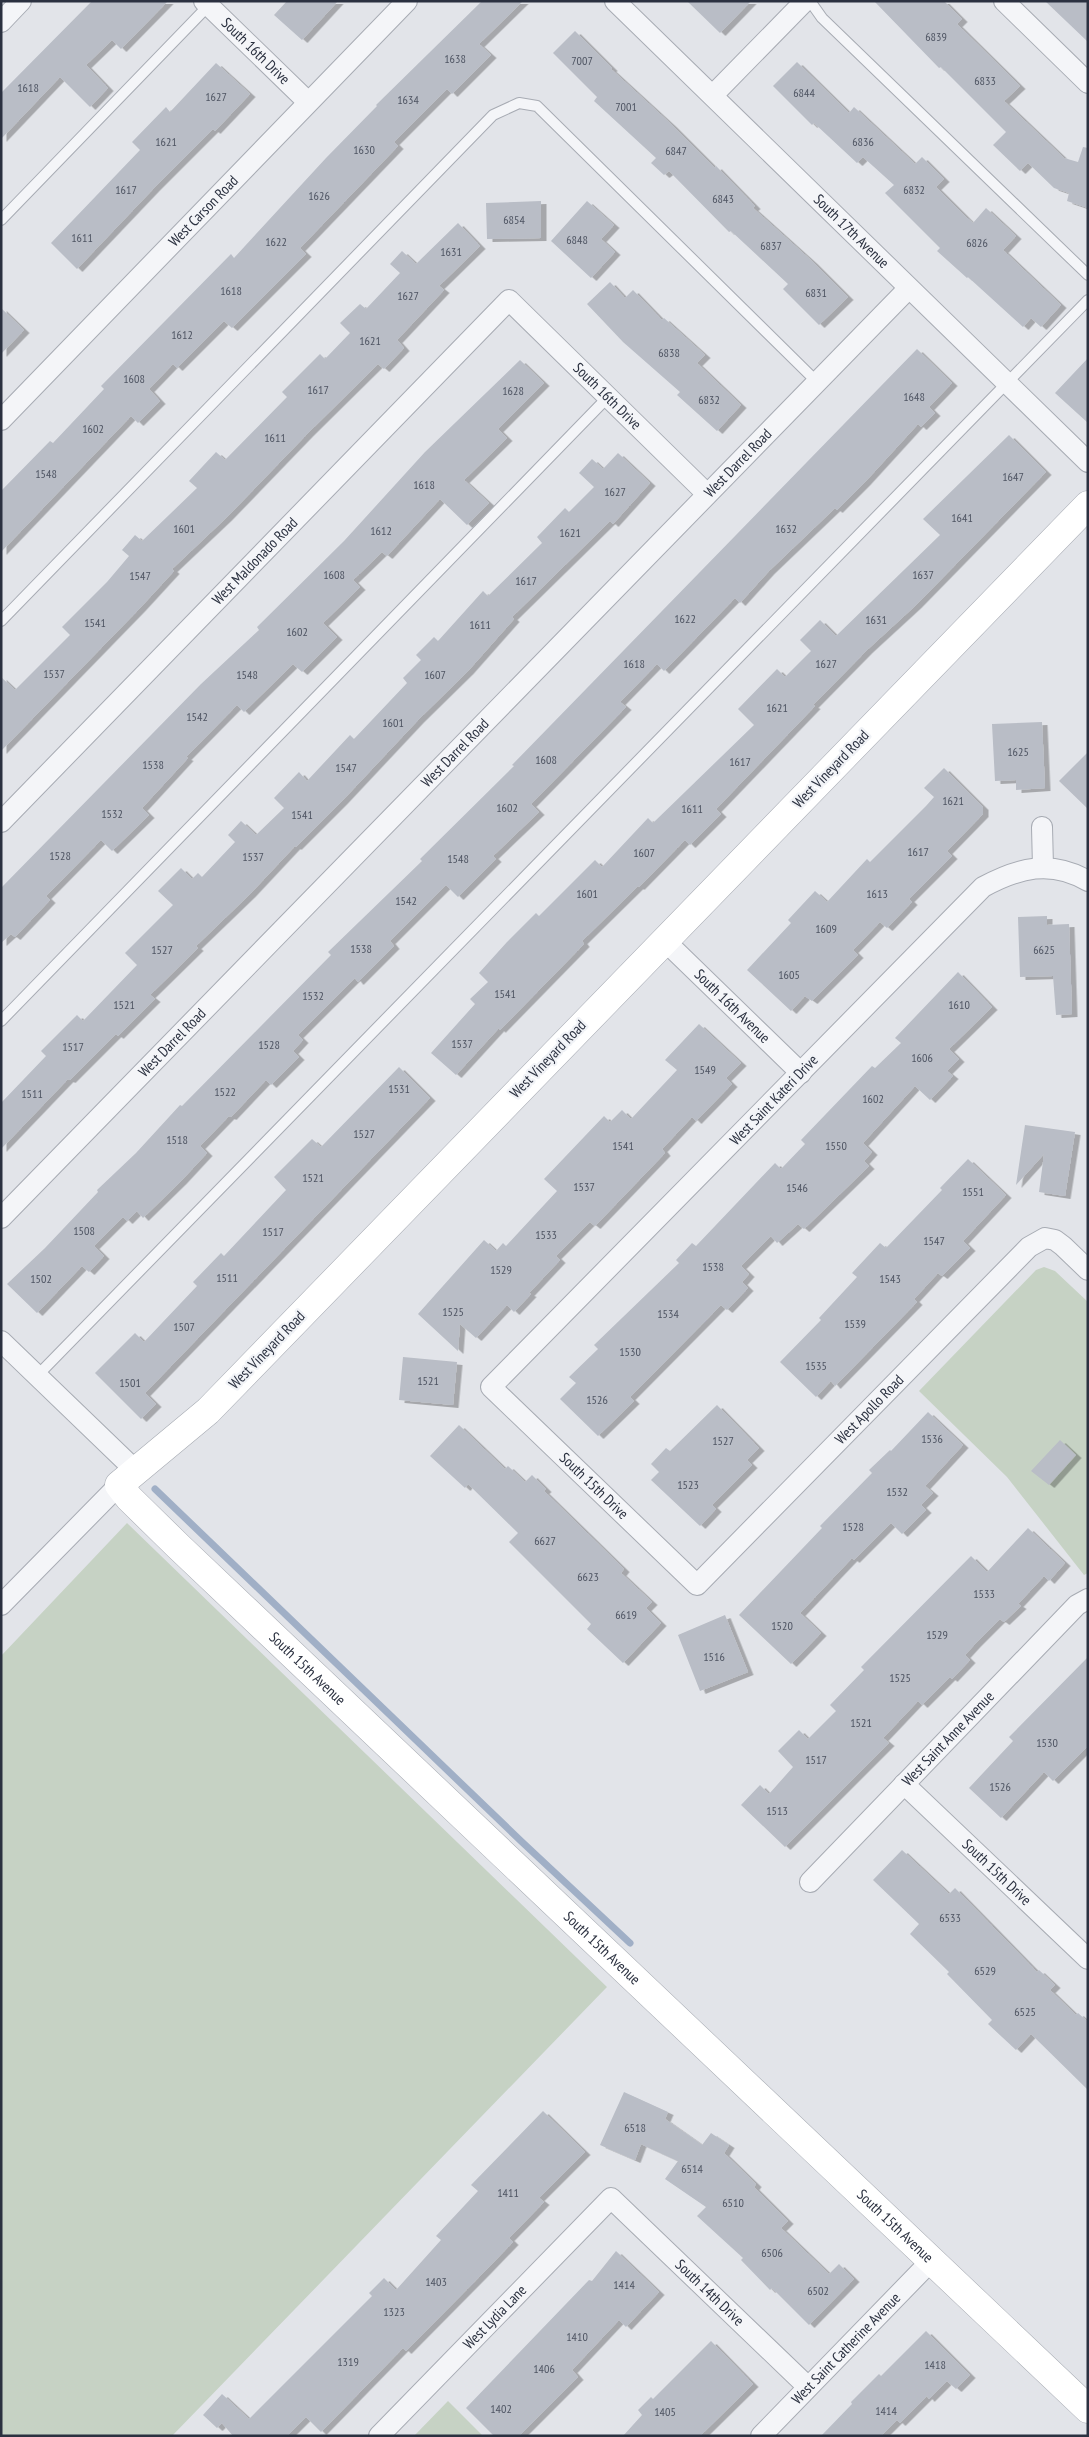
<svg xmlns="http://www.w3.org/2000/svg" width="1089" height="2437" font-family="'PT Sans Narrow',sans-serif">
  <defs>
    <filter id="shadow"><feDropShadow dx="5.5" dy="3" stdDeviation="0" flood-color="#0004"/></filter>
  </defs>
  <rect width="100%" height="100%" fill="#e2e4e9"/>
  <path fill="#c6d2c4" d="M 1044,1267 L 1055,1271 L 1088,1302 L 1088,1573 L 1084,1575 L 1007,1477 L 919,1391 L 1036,1270 Z
    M 127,1523 L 607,1987 L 172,2436 L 1,2436 L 1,1656 Z
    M 448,2401 L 483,2436 L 414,2436 Z"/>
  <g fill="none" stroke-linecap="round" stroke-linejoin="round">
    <path stroke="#a0afc6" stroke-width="7" d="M 155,1489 L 522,1842 L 630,1943"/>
  </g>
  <path fill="#b9bdc6" filter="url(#shadow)" d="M 92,1 L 168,1 L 121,49 L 112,40 L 86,65 L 108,88 L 90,107 L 60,77 L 1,139 L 1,93 Z
    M 287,1 L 338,1 L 302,40 L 274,15 Z
    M 482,1 L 523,1 L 479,44 L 491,55 L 452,94 L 447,89 L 394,142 L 398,146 L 300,248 L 306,254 L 232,328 L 224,321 L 177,368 L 173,364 L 149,389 L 160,401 L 138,423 L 131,416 L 1,552 L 1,491 L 50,441 L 53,443 L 104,389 L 101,386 L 231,254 L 234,258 L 326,158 L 377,106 L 376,105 Z
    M 687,1 L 751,1 L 720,33 Z
    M 874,1 L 944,1 L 962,19 L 957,24 L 1020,86 L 1004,101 L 1064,158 L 1078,162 L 1083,147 L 1088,148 L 1088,208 L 1067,201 L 1069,193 L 1054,188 L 1028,163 L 1020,171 L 993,145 L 1006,132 L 941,67 L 939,68 Z
    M 1045,1 L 1088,1 L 1088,42 Z
    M 575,31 L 612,68 L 611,69 L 671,124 L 715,168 L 716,166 L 755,206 L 753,208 L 812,261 L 848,297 L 819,325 L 783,289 L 788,284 L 731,231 L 729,232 L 669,171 L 664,175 L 651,163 L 656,158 L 594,101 L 597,97 L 553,53 Z
    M 797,62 L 849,113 L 854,107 L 915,164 L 922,157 L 944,179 L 936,187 L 967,218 L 973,223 L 986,208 L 1016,236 L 1003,250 L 1061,305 L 1041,327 L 1031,318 L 1023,327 L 968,277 L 967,278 L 937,251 L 940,248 L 885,193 L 894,185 L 863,157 L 857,163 L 814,123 L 812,125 L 773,86 Z
    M 216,63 L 250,94 L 215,131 L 213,129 L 154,188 L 77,269 L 51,243 L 140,150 L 132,142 L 166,107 L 170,112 Z
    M 541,201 L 541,238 L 487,239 L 486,203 Z
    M 587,201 L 614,225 L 601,239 L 615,252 L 591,278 L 551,241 Z
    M 458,223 L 480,246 L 439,286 L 444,290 L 397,340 L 404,348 L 384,369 L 378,364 L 308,433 L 227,517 L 172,569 L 174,571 L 140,608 L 1,751 L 1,677 L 15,690 L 70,635 L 62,627 L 107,582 L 129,556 L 122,550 L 135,535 L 142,541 L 197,488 L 189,481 L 216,452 L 225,460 L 287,397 L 282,392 L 320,354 L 325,359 L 350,333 L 340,323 L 360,304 L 366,309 L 400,273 L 390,264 L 402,251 L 416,264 Z
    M 610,282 L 625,298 L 633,290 L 662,320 L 664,318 L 705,355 L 697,363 L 741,405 L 717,431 L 677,395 L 680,392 L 623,342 L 587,304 Z
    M 1,308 L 24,330 L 1,354 Z
    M 917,349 L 952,383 L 929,407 L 935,413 L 921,427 L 918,424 L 865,482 L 837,510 L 835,508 L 769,571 L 740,603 L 735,598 L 664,671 L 657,664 L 620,702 L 626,707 L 531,804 L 539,812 L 493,856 L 496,859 L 458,897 L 446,885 L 390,941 L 394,946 L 358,982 L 355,978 L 298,1035 L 303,1040 L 293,1051 L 299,1057 L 271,1085 L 266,1080 L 231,1117 L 229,1116 L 200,1146 L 207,1153 L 181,1181 L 143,1218 L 137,1211 L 127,1221 L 123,1217 L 94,1246 L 104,1256 L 89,1272 L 82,1266 L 37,1313 L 7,1284 L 45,1248 L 98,1192 L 97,1190 L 136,1153 L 180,1105 L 182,1106 L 331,955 L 328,952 L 422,861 L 420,859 L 514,766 L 512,765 Z
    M 1088,358 L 1088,423 L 1055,393 Z
    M 520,360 L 544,383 L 498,429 L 507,438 L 464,480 L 489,503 L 467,525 L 440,499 L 387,556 L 382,552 L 353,580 L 360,587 L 323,623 L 337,637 L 302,672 L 293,664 L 244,712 L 237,705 L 186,757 L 188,758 L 142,808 L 149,815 L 112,851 L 101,840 L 46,896 L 50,900 L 15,937 L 11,934 L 1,943 L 1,888 L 201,684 L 259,630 L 257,627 L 344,541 L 425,452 Z
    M 1009,435 L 1046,472 L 916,605 L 867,650 L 813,705 L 815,706 L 716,809 L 721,814 L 690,845 L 685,840 L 639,887 L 638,886 L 582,941 L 584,944 L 500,1030 L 499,1028 L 456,1075 L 431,1053 L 475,1004 L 470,999 L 488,982 L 479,973 L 507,942 L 536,913 L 539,916 L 595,860 L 602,867 L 648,818 L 653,823 L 754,725 L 738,709 L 777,669 L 785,677 L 811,651 L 800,640 L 820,620 L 836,636 L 940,535 L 923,519 Z
    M 618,453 L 650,483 L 613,524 L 610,521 L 512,617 L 514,619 L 468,671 L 419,719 L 342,801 L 296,847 L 295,846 L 250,894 L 196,946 L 198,948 L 150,995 L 155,999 L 118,1036 L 116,1034 L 70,1080 L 68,1079 L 1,1149 L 1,1103 L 46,1056 L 41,1051 L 77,1015 L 83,1021 L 137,965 L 125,953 L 173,905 L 158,891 L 181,868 L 192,879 L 198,873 L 202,877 L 235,842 L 228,835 L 241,821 L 256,835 L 284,808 L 274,798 L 299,772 L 307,781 L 350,735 L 354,739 L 407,683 L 403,678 L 421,660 L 416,655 L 434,637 L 438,641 L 483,591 L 488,596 L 542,543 L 537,537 L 565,508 L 569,512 L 594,487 L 579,473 L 592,459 L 603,469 Z
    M 1042,722 L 1045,788 L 1016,790 L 1016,780 L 995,781 L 992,724 Z
    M 1088,752 L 1088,809 L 1059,781 Z
    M 944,768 L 983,807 L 983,814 L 947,851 L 952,856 L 909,899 L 912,902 L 887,928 L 880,922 L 853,950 L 858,955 L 812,1001 L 805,996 L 791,1011 L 747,970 L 791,923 L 788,920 L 815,891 L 827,902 L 867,859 L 870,862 L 926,806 L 934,797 L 924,788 Z
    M 1047,916 L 1047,925 L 1069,924 L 1072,1014 L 1056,1015 L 1053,976 L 1020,977 L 1018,917 Z
    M 958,972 L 992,1007 L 949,1049 L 959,1059 L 947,1071 L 953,1076 L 930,1100 L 915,1086 L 863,1143 L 872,1152 L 864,1161 L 869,1166 L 804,1229 L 798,1224 L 777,1243 L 771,1236 L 741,1266 L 749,1274 L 742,1282 L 748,1288 L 727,1310 L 721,1305 L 630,1397 L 634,1401 L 598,1436 L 560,1399 L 576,1383 L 569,1377 L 598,1349 L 594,1345 L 679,1263 L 676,1260 L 692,1243 L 696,1246 L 775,1163 L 781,1169 L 805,1144 L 801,1140 L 872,1066 L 875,1068 L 901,1043 L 895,1038 Z
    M 699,1024 L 741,1063 L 726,1078 L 732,1084 L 696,1121 L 692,1117 L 662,1149 L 665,1153 L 595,1226 L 590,1222 L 556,1256 L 560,1260 L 529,1293 L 531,1294 L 514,1312 L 507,1305 L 476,1338 L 460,1324 L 458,1351 L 418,1314 L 484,1240 L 496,1251 L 503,1243 L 506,1246 L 557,1191 L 544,1179 L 604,1116 L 610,1122 L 622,1110 L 631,1119 L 677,1070 L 665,1060 Z
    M 399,1067 L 430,1098 L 145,1393 L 156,1404 L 141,1419 L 95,1373 L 135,1333 L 144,1342 L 197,1286 L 193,1282 L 221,1253 L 224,1256 L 286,1190 L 274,1177 L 312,1139 L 321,1147 Z
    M 1025,1125 L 1075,1132 L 1065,1196 L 1039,1192 L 1044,1154 L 1016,1185 Z
    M 968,1159 L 1006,1195 L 963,1241 L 970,1248 L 942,1276 L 938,1273 L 914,1299 L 917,1302 L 835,1386 L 831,1381 L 816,1397 L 780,1362 L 821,1320 L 819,1318 L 857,1277 L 852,1273 L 880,1243 L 886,1248 L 942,1190 L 940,1188 Z
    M 403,1357 L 457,1362 L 453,1405 L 399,1400 Z
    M 717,1405 L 759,1448 L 747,1460 L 752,1465 L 712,1505 L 716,1509 L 700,1526 L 651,1480 L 659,1472 L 651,1464 L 666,1448 L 670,1451 Z
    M 928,1412 L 963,1445 L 925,1486 L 933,1493 L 921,1505 L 926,1510 L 902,1534 L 891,1523 L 854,1560 L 852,1558 L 800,1613 L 821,1633 L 791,1664 L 739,1615 L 822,1528 L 820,1526 L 872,1473 L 869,1470 L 890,1450 L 891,1451 Z
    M 459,1425 L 505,1469 L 508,1466 L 525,1482 L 532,1475 L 546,1489 L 544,1491 L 624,1569 L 621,1573 L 652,1602 L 646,1608 L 661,1623 L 623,1663 L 587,1629 L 591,1624 L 509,1542 L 518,1533 L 468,1484 L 465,1488 L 430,1456 Z
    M 1060,1440 L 1076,1455 L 1049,1485 L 1031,1471 Z
    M 1028,1528 L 1065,1563 L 1049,1581 L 1044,1576 L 1018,1604 L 1021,1606 L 1004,1622 L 1000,1619 L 975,1644 L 965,1655 L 970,1660 L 952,1679 L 950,1677 L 922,1705 L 918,1701 L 883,1738 L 889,1743 L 785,1847 L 741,1805 L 760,1785 L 769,1794 L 793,1767 L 778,1751 L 799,1730 L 808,1739 L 836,1711 L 830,1705 L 864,1670 L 861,1667 L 971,1556 L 987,1572 Z
    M 725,1615 L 748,1672 L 700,1691 L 678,1635 Z
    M 1088,1657 L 1088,1746 L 1053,1781 L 1044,1772 L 1001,1818 L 969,1788 L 1013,1741 L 1009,1737 Z
    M 902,1850 L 949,1894 L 955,1888 L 1037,1972 L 1039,1970 L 1055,1985 L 1050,1990 L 1076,2015 L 1078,2013 L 1088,2022 L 1088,2090 L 1031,2034 L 1016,2050 L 988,2024 L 992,2020 L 947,1974 L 949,1972 L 910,1934 L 919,1924 L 873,1880 Z
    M 624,2092 L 668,2112 L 665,2119 L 702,2145 L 711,2133 L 729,2145 L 724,2153 L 756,2184 L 754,2187 L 788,2221 L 781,2228 L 829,2274 L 839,2264 L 854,2279 L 809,2325 L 772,2288 L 770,2290 L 741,2260 L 743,2258 L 697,2216 L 706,2207 L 665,2179 L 678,2161 L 641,2144 L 635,2160 L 600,2145 Z
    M 543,2111 L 585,2152 L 539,2198 L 544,2202 L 509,2238 L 513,2242 L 486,2270 L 406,2351 L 403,2348 L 321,2432 L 306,2417 L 287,2436 L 233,2436 L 222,2423 L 217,2428 L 203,2415 L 222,2394 L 249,2419 L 372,2296 L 369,2293 L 384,2278 L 396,2290 L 441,2240 L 436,2236 L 478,2191 L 471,2185 Z
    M 616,2251 L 659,2292 L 626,2327 L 619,2320 L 572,2370 L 578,2377 L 519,2436 L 494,2436 L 466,2408 L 589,2280 L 592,2281 Z
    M 926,2331 L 970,2375 L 956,2389 L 947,2381 L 929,2399 L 927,2396 L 900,2423 L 897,2420 L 881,2436 L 821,2436 L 852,2404 L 851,2402 L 879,2374 L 881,2376 Z
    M 711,2341 L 753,2384 L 700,2436 L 623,2436 L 642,2415 L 638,2410 L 651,2397 L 653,2399 Z"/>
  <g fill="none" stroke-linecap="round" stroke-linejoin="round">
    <defs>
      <path id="lane" d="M 810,1 L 822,18 L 1088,275
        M 1,220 L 210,4
        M 1,621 L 493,115 L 519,103 L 537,106 L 816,381
        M 1,1021 L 608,397
        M 37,1376 L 1088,300"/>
      <g id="street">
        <path id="s1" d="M 204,1 L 308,102"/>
        <path id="s2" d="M 615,1 L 1088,462"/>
        <path d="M 1004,1 L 1088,83"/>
        <path d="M 1,22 L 21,1"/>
        <path d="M 713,95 L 805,1"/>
        <path id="s3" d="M 1,420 L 407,1"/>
        <path id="s4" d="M 1,822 L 509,300 L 706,493"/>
        <path d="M 1042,827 L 1043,867"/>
        <path id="s5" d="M 1088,881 C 1051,859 1018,868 983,887 L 491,1387 L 697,1585 L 1029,1247 L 1045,1238 L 1055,1240 L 1063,1246 L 1088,1270"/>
        <path id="s6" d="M 664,940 L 801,1073"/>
        <path id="s7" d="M 1,1218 L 908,289"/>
        <path d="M 1,1341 L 136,1471"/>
        <path d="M 1,1605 L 119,1485"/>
        <path id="s8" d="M 904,1784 L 1088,1959"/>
        <path id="s9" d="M 810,1882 L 1077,1605 L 1088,1599"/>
        <path id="s10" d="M 379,2436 L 611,2198 L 808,2387"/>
        <path id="s11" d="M 761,2436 L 932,2260"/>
      </g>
      <g id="secondary">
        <path id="s12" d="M 1088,505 L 208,1411 L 119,1485 L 129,1498 L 178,1546 L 1088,2409"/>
      </g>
    </defs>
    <use href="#lane" stroke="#a7abb3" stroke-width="12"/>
    <use href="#street" stroke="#a7abb3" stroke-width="22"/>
    <use href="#secondary" stroke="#a7abb3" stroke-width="29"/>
    <use href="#lane" stroke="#f4f5f8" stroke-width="10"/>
    <use href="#street" stroke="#f4f5f8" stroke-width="20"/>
    <use href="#secondary" stroke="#fff" stroke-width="28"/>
  </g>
  <g text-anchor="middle" stroke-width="4.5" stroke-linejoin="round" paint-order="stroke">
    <g font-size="12" fill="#4e5462">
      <text x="936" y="41">6839</text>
      <text x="455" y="63">1638</text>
      <text x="582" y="65">7007</text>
      <text x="985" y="85">6833</text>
      <text x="28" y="92">1618</text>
      <text x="804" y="97">6844</text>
      <text x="216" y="101">1627</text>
      <text x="408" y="104">1634</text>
      <text x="626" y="111">7001</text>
      <text x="166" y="146">1621</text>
      <text x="863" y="146">6836</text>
      <text x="364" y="154">1630</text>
      <text x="676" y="155">6847</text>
      <text x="126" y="194">1617</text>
      <text x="914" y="194">6832</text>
      <text x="319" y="200">1626</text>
      <text x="723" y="203">6843</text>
      <text x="514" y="224">6854</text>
      <text x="82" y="242">1611</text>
      <text x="577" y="244">6848</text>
      <text x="276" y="246">1622</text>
      <text x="977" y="247">6826</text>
      <text x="771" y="250">6837</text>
      <text x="451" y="256">1631</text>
      <text x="231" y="295">1618</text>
      <text x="816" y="297">6831</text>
      <text x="408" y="300">1627</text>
      <text x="182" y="339">1612</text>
      <text x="370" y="345">1621</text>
      <text x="669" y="357">6838</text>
      <text x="134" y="383">1608</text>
      <text x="318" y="394">1617</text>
      <text x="513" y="395">1628</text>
      <text x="914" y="401">1648</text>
      <text x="709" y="404">6832</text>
      <text x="93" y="433">1602</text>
      <text x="275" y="442">1611</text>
      <text x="46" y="478">1548</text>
      <text x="1013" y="481">1647</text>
      <text x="424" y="489">1618</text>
      <text x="615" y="496">1627</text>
      <text x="962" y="522">1641</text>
      <text x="184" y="533">1601</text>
      <text x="786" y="533">1632</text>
      <text x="381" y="535">1612</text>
      <text x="570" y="537">1621</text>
      <text x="334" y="579">1608</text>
      <text x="923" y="579">1637</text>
      <text x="140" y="580">1547</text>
      <text x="526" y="585">1617</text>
      <text x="685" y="623">1622</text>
      <text x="876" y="624">1631</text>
      <text x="95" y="627">1541</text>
      <text x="480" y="629">1611</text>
      <text x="297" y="636">1602</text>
      <text x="634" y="668">1618</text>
      <text x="826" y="668">1627</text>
      <text x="54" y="678">1537</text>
      <text x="247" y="679">1548</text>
      <text x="435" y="679">1607</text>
      <text x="777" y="712">1621</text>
      <text x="197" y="721">1542</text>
      <text x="393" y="727">1601</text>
      <text x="1018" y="756">1625</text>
      <text x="546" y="764">1608</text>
      <text x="740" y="766">1617</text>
      <text x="153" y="769">1538</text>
      <text x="346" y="772">1547</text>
      <text x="953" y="805">1621</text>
      <text x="507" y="812">1602</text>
      <text x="692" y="813">1611</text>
      <text x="112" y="818">1532</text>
      <text x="302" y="819">1541</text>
      <text x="918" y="856">1617</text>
      <text x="644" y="857">1607</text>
      <text x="60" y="860">1528</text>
      <text x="253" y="861">1537</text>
      <text x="458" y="863">1548</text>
      <text x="587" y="898">1601</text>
      <text x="877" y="898">1613</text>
      <text x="406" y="905">1542</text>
      <text x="826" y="933">1609</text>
      <text x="361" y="953">1538</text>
      <text x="162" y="954">1527</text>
      <text x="1044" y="954">6625</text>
      <text x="789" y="979">1605</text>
      <text x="505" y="998">1541</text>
      <text x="313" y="1000">1532</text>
      <text x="124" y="1009">1521</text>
      <text x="959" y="1009">1610</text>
      <text x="462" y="1048">1537</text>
      <text x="269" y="1049">1528</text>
      <text x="73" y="1051">1517</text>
      <text x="922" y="1062">1606</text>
      <text x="705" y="1074">1549</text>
      <text x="399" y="1093">1531</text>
      <text x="225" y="1096">1522</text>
      <text x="32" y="1098">1511</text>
      <text x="873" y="1103">1602</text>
      <text x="364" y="1138">1527</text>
      <text x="177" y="1144">1518</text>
      <text x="623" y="1150">1541</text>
      <text x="836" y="1150">1550</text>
      <text x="313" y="1182">1521</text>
      <text x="584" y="1191">1537</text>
      <text x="797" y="1192">1546</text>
      <text x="973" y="1196">1551</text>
      <text x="84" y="1235">1508</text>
      <text x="273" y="1236">1517</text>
      <text x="546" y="1239">1533</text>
      <text x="934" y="1245">1547</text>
      <text x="713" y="1271">1538</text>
      <text x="501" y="1274">1529</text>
      <text x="227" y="1282">1511</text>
      <text x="41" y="1283">1502</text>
      <text x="890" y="1283">1543</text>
      <text x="453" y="1316">1525</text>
      <text x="668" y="1318">1534</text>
      <text x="855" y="1328">1539</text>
      <text x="184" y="1331">1507</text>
      <text x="630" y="1356">1530</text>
      <text x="816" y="1370">1535</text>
      <text x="428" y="1385">1521</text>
      <text x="130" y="1387">1501</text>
      <text x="597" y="1404">1526</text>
      <text x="932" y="1443">1536</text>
      <text x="723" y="1445">1527</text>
      <text x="688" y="1489">1523</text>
      <text x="897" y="1496">1532</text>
      <text x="853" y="1531">1528</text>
      <text x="545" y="1545">6627</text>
      <text x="588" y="1581">6623</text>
      <text x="984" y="1598">1533</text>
      <text x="626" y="1619">6619</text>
      <text x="782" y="1630">1520</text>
      <text x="937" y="1639">1529</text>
      <text x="714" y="1661">1516</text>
      <text x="900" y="1682">1525</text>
      <text x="861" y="1727">1521</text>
      <text x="1047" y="1747">1530</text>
      <text x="816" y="1764">1517</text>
      <text x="1000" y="1791">1526</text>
      <text x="777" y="1815">1513</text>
      <text x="950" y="1922">6533</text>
      <text x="985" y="1975">6529</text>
      <text x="1025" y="2016">6525</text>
      <text x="635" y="2132">6518</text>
      <text x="692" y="2173">6514</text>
      <text x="508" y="2197">1411</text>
      <text x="733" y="2207">6510</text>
      <text x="772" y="2257">6506</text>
      <text x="436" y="2286">1403</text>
      <text x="624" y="2289">1414</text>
      <text x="818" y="2295">6502</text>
      <text x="394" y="2316">1323</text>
      <text x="577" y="2341">1410</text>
      <text x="348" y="2366">1319</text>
      <text x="935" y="2369">1418</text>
      <text x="544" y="2373">1406</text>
      <text x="501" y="2413">1402</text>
      <text x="886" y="2415">1414</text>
      <text x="665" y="2416">1405</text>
    </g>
    <g font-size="15" fill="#2b3140" stroke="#f1f3f7">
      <text dy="5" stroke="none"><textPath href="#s1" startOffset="72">South 16th Drive</textPath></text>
      <text dy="5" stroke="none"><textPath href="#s3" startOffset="291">West Carson Road</textPath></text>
      <text dy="5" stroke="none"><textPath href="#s2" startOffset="330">South 17th Avenue</textPath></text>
      <text dy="5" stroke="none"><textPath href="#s4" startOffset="866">South 16th Drive</textPath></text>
      <text dy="5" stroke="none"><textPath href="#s7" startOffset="1055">West Darrel Road</textPath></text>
      <text dy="5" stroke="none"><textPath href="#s4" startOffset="364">West Maldonado Road</textPath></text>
      <text dy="5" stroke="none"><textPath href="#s7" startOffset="650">West Darrel Road</textPath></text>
      <text transform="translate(831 769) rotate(-46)" y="5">West Vineyard Road</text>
      <text dy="5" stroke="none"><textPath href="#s6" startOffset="95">South 16th Avenue</textPath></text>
      <text dy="5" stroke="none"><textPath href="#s7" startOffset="245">West Darrel Road</textPath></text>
      <text transform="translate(548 1059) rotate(-46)" y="5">West Vineyard Road</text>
      <text transform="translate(774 1100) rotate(-46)" y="5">West Saint Kateri Drive</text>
      <text transform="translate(267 1350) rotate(-46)" y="5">West Vineyard Road</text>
      <text dy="5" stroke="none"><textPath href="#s5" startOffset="1344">West Apollo Road</textPath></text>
      <text dy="5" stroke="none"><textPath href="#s5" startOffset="955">South 15th Drive</textPath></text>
      <text dy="5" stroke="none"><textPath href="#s12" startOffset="1642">South 15th Avenue</textPath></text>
      <text dy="5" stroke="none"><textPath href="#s9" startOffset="199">West Saint Anne Avenue</textPath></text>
      <text dy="5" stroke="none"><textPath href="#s8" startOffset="128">South 15th Drive</textPath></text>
      <text dy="5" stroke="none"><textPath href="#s12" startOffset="2048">South 15th Avenue</textPath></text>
      <text dy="5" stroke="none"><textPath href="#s12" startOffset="2452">South 15th Avenue</textPath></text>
      <text dy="5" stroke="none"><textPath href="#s10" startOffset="469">South 14th Drive</textPath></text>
      <text dy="5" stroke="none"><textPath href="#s10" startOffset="166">West Lydia Lane</textPath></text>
      <text dy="5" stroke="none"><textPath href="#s11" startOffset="122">West Saint Catherine Avenue</textPath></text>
    </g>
  </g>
  <rect width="1089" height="2437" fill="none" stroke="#2b3140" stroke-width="5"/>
</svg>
